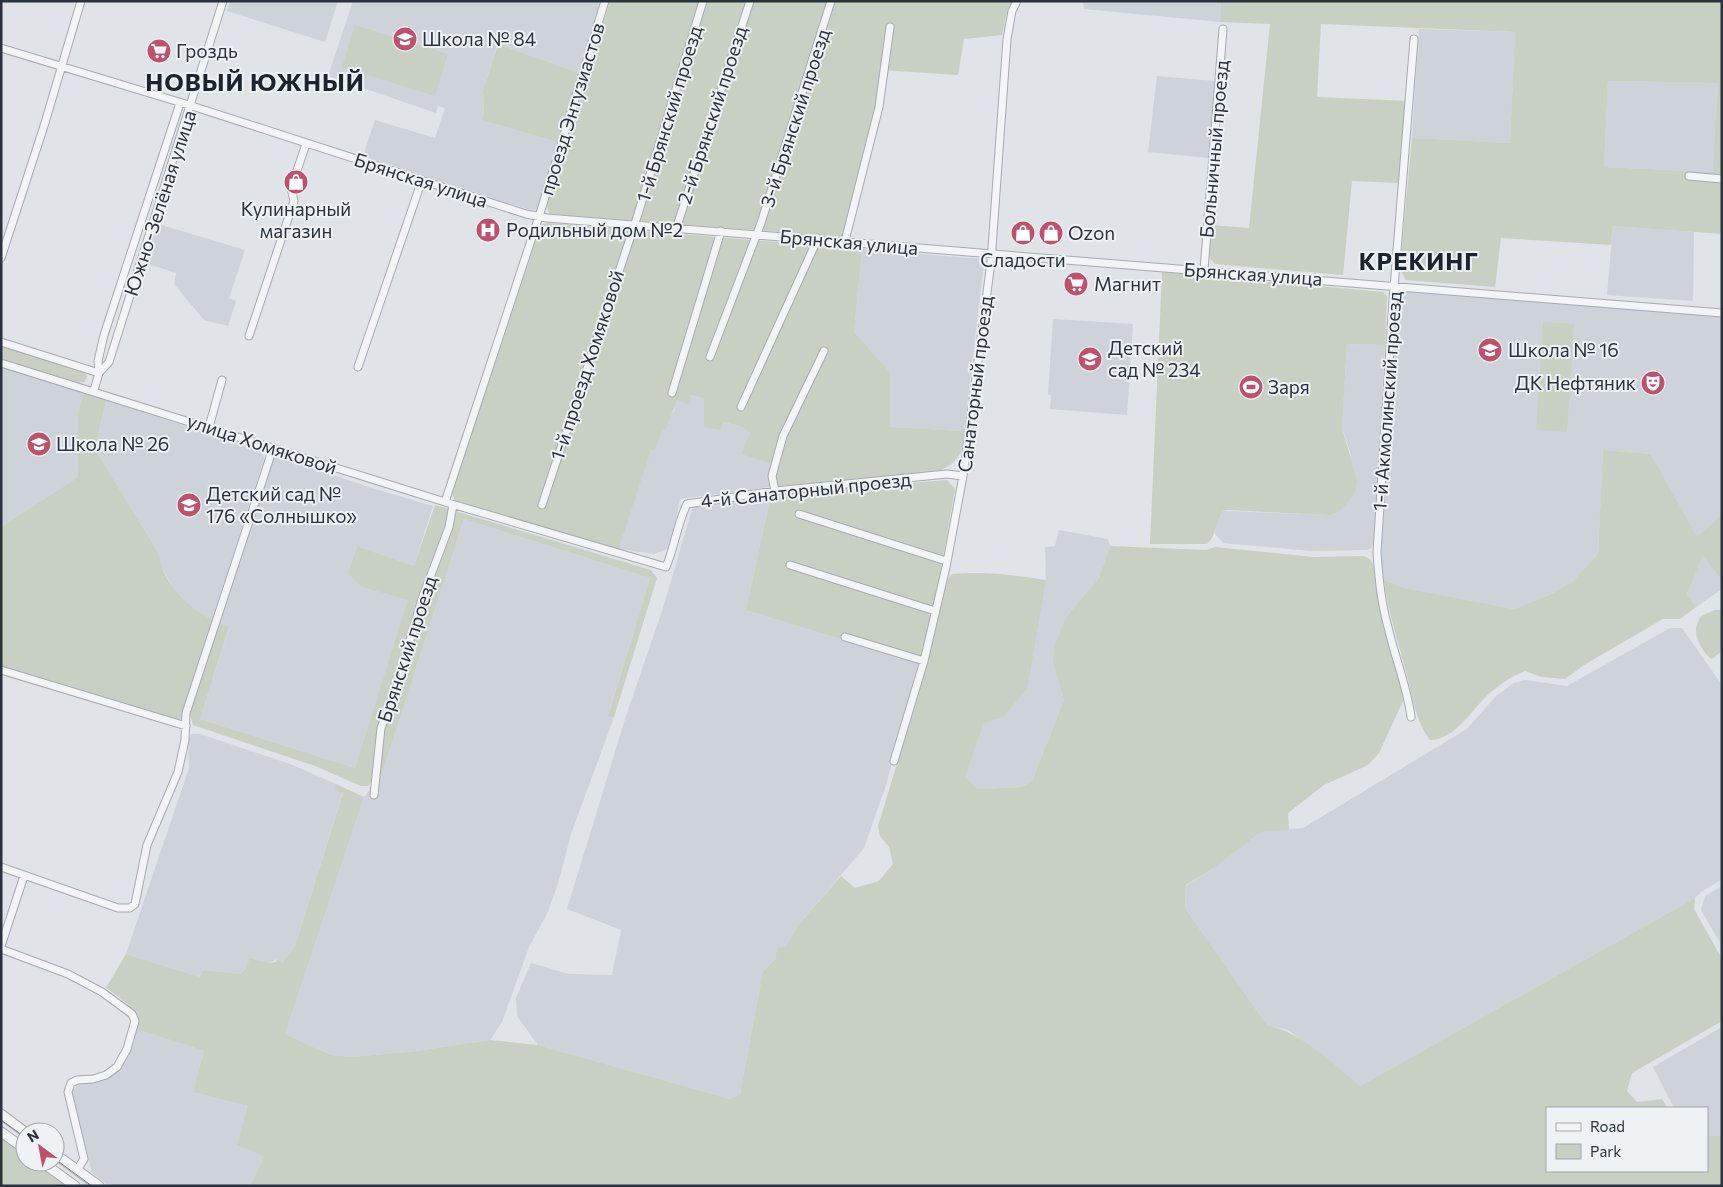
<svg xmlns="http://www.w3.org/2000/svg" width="1723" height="1187" font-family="Commissioner,sans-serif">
  <rect width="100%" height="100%" fill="#e0e3e7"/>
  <path fill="#ced3d9" d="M 230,1 L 338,1 L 325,42 L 227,11 Z
    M 353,1 L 601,1 L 579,73 L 498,44 L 497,46 L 483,91 L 484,112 L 482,120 L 557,142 L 538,207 L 536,210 L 527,209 L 363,156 L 375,120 L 435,138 L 445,108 L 438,106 L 436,113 L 328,76 Z
    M 1083,1 L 1221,1 L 1220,22 L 1084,9 Z
    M 1419,29 L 1515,32 L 1510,143 L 1412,138 Z
    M 1157,76 L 1215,81 L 1209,158 L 1148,152 Z
    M 1608,81 L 1718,83 L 1714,172 L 1604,167 Z
    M 158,224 L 245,250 L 229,298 L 236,301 L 228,326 L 204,320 L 174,284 L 176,273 L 145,263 Z
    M 1613,226 L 1694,232 L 1693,301 L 1607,295 Z
    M 862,249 L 982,259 L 984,263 L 964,431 L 890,427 L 890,372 L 854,332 Z
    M 1407,291 L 1722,317 L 1722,515 L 1697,538 L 1651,454 L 1603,450 L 1598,554 L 1572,582 L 1549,595 L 1514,609 L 1405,588 L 1384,580 L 1381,556 L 1397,297 Z
    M 1053,319 L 1133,324 L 1127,415 L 1050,409 L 1051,395 L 1048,394 Z
    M 1347,344 L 1385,345 L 1374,543 L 1371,548 L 1367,550 L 1311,551 L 1224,543 L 1215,534 L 1216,520 L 1223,511 L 1329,515 L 1351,455 L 1342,428 Z
    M 1,367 L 84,392 L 78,411 L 78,477 L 1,527 Z
    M 691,395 L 704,399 L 723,422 L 740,426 L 750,433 L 777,465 L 770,487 L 680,499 L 670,548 L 654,554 L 619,549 L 651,449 L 655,450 L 663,428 L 675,409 L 673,408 L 677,400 Z
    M 106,400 L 259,450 L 263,454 L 264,459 L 212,620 L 189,607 L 174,590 L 160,564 L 158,552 L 95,449 Z
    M 276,456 L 375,489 L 433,506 L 414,566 L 357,546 L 348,574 L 361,587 L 409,600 L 355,768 L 200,719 L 229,628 L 219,623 L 273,459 Z
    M 771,495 L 746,610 L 908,660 L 920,658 L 886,785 L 864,848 L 800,923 L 786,948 L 763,971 L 740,1094 L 730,1099 L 538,1045 L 517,1016 L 516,998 L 531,963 L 569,974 L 612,975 L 621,930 L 567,909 L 626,716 L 663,608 L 693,506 Z
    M 464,519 L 650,578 L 608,715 L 614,717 L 571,834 L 559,880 L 548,912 L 529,947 L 502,1022 L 490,1040 L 416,1051 L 352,1057 L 331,1055 L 285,1034 L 364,797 L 381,777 Z
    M 1059,530 L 1108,539 L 1110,546 L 1099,578 L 1067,616 L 1053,663 L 1064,700 L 1032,781 L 1021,787 L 978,789 L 964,778 L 984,723 L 1003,716 L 1046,580 L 1045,547 L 1055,546 Z
    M 1703,554 L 1722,581 L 1722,589 L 1696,607 L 1687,594 Z
    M 1670,628 L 1682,628 L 1722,685 L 1722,879 L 1701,892 L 1695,898 L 1360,1086 L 1320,1053 L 1288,1030 L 1267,1025 L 1185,908 L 1186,886 L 1214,868 L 1257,834 L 1264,831 L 1303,828 L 1467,729 L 1496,696 L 1514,683 L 1525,680 L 1567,686 Z
    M 192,734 L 200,734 L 290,764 L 336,784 L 336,790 L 343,792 L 295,946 L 282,963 L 277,959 L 269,963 L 251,958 L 246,968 L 240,974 L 203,970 L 200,977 L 126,954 L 189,768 L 188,740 Z
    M 1722,886 L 1722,946 L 1701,910 L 1705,896 Z
    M 1722,1027 L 1722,1136 L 1707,1135 L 1707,1108 L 1674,1108 L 1653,1067 Z
    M 136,1029 L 204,1051 L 193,1092 L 248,1106 L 264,1156 L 250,1186 L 110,1186 L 92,1173 L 71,1092 L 79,1083 L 108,1078 L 121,1066 Z"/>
  <path fill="#c7d0c2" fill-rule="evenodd" d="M 610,1 L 1012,1 L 1007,11 L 1002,35 L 964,39 L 958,75 L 881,70 L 875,109 L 843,237 L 549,214 L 547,206 Z
    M 1221,1 L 1722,1 L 1722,234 L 1613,226 L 1611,245 L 1501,238 L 1495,287 L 1406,280 L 1400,269 L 1412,138 L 1510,143 L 1515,32 L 1321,24 L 1317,97 L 1406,101 L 1399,183 L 1352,181 L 1343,275 L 1215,264 L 1208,256 L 1211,225 L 1249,228 L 1270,24 L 1220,22 ZM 1608,81 L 1718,83 L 1713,172 L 1604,167 Z
    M 355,25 L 448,54 L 435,96 L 342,67 Z
    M 498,44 L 579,73 L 557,142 L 482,120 L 484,112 L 483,91 Z
    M 548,223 L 862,249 L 854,332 L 890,372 L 890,427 L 964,431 C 962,454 961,459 940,471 L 770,487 L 777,465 L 741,454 L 750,433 L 740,426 L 723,422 L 720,430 L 704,427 L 704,399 L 691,395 L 688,404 L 677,400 L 666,429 L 663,429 L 655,450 L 651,450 L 619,549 L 455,502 L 452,493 L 540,228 L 543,224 Z
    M 1162,272 L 1383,292 L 1387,296 L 1385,345 L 1347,344 L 1342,428 L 1357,481 L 1354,494 L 1347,503 L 1340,511 L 1329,515 L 1226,510 L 1223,511 C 1214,523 1218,534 1207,544 L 1150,544 Z
    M 1543,322 L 1574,324 L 1567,432 L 1536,430 Z
    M 1,345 L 83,371 L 87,376 L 85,382 L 78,383 L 1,359 Z
    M 84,392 L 106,400 L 95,449 L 158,552 C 163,584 185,605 212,620 L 210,633 L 181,719 L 176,720 L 1,666 L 1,527 L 78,477 L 78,411 Z
    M 1603,450 L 1651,454 L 1697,537 L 1722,515 L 1722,581 L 1703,555 L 1687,594 L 1696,607 L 1680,619 L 1663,619 L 1584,665 L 1565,679 L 1542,677 L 1525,671 C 1512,676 1502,683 1491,692 C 1473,707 1456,740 1430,740 C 1415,720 1412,694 1406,671 C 1398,641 1388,611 1384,580 L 1405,588 L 1514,609 L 1549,595 L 1572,582 L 1598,554 Z
    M 947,480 L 955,489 L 934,607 L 920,658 L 910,655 L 908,660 L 746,610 L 771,495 Z
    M 435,505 L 651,570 L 657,578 L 614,717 L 608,716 L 650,578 L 464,519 L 381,777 L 374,777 L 368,786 L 361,786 L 315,766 L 193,725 L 190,714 L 219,623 L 229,627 L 200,719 L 355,768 L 408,600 L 361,587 L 348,574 L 357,546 L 414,566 Z
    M 1110,546 L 1206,550 L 1215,547 L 1313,557 L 1364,556 L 1371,560 L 1375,569 L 1383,626 L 1402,685 L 1403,701 L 1379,753 L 1368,765 L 1324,785 L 1288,813 L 1289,830 L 1265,831 L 1258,834 L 1214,868 L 1186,885 L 1185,908 L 1267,1025 C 1304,1034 1331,1062 1360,1086 L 1695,898 L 1694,909 L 1722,959 L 1722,1021 L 1632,1073 L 1627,1091 L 1637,1102 L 1662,1099 L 1668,1108 L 1547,1108 L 1547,1171 L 1707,1171 L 1707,1135 L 1722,1136 L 1722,1186 L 250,1186 L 264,1156 L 237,1145 L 248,1106 L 193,1092 L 204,1051 L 136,1029 C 141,1009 120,998 106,988 L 126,954 L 200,977 L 203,970 L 240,974 L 246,968 L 250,958 L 269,963 L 276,962 L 277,959 L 282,963 L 295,946 L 343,793 L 335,790 L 336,784 L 364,797 L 285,1034 L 331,1055 L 352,1057 L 416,1051 L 490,1040 L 538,1045 L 730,1099 L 740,1094 L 763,971 L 776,958 L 777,948 L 786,947 L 800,923 L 841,876 L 855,888 L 879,881 L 893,864 L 889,847 L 880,836 L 878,826 L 927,665 L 947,581 L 952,574 C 984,571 1015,575 1046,580 L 1027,689 L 1003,717 L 984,723 L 965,777 L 978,789 L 1021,787 L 1032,781 L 1064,700 L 1053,663 L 1055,644 L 1067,616 L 1099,578 Z
    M 1714,610 L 1722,610 L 1722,647 L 1721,652 L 1712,659 C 1704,655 1695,638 1696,629 C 1696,626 1699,620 1700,617 Z
    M 1,1137 L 25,1154 L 25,1162 L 35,1162 L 67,1186 L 1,1186 Z"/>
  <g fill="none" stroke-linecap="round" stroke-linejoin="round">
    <defs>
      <path id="minor" d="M 1,48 L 192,106 L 526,214 L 547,218 L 1722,313
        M 1689,176 L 1722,179
        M 676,229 L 750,1
        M 845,241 L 879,107 L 890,27
        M 1,258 L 44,126 L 81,1
        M 1204,270 L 1223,29
        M 249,336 L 294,201 L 291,188 L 306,144
        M 1,342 L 99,373 L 98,361 L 104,335 L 180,103
        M 710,357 L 761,223 L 831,1
        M 1,363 L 445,502 L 666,567 C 675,546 677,524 687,504 L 775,491 L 947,474 L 963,476
        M 358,367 L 422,180
        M 94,390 L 99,373 L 109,362 L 223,1
        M 672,393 L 721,231
        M 741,407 L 818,238
        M 209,427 L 222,380
        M 775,491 L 772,476 L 783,436 L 824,351
        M 445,502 L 542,207 L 605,1
        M 542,505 L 638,214 L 703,1
        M 799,514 L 946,561
        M 790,565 L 935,611
        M 845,637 L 924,661
        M 1,670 L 186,726
        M 1411,717 C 1407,686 1395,658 1388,627 C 1381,602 1379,579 1377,553 L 1393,300 L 1414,39
        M 894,761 L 924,661 L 946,567 L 963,476 L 991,262 L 1007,39 L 1012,11 L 1017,1
        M 374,795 L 381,728 L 397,686 L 422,599 L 449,527 L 453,505
        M 1,867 L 118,908 L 130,908 L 135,904 L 147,845 L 178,772 L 185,740 L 186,713 L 273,448
        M 1,946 L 24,876
        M 1,949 L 68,974 L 102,992 L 132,1014 L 135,1021 L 127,1049 L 117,1067 L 106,1075 L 93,1079 L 77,1080 L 71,1083 L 68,1092 L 84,1159 L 77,1170"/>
      <path id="tertiary" d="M 1,1114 L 25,1132
        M 1,1132 L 25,1149
        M 55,1154 L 99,1186
        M 42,1162 L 75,1186"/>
    </defs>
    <use href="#minor" stroke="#a6abb1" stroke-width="9"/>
    <use href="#tertiary" stroke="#a6abb1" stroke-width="11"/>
    <use href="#minor" stroke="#f2f4f6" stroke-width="7"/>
    <use href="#tertiary" stroke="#f2f4f6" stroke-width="9"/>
    <path stroke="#7b848f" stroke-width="1" d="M 1,1120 L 25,1137
      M 55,1159 L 92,1186"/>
  </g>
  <defs>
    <symbol id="school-disc" viewBox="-11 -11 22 22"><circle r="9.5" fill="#c0516c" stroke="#eff2f5"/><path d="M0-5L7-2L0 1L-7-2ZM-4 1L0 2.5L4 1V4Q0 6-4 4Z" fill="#fff"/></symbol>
    <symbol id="supermarket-disc" viewBox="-11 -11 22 22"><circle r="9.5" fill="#c0516c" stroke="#eff2f5"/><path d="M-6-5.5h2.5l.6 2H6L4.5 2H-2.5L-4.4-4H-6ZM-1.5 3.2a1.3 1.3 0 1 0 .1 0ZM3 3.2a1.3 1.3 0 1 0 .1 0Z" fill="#fff"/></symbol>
    <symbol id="shop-disc" viewBox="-11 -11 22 22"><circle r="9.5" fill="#c0516c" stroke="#eff2f5"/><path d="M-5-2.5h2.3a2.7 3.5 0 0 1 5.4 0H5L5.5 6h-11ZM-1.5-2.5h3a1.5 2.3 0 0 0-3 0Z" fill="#fff"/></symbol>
    <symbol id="hospital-disc" viewBox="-11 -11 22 22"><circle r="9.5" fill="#c0516c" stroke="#eff2f5"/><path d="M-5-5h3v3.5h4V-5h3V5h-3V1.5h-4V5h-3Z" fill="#fff"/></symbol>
    <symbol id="theatre-disc" viewBox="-11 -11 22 22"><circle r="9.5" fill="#c0516c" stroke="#eff2f5"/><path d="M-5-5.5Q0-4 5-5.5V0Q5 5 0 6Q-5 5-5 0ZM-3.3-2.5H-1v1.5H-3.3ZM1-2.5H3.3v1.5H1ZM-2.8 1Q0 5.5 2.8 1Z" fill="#fff"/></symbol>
    <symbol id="stadium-disc" viewBox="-11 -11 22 22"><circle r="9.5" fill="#c0516c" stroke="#eff2f5"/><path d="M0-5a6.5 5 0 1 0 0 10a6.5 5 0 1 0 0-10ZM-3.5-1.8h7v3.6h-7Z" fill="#fff"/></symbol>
  </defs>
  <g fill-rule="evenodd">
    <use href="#school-disc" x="391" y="25" width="28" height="28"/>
    <use href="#supermarket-disc" x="145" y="37" width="28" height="28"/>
    <use href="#shop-disc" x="282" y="168" width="28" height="28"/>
    <use href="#hospital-disc" x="474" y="216" width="28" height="28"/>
    <use href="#shop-disc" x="1009" y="219" width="28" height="28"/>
    <use href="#shop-disc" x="1037" y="219" width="28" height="28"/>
    <use href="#supermarket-disc" x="1062" y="270" width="28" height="28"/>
    <use href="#school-disc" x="1476" y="336" width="28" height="28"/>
    <use href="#school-disc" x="1076" y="345" width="28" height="28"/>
    <use href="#theatre-disc" x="1639" y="369" width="28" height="28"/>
    <use href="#stadium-disc" x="1237" y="373" width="28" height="28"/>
    <use href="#school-disc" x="25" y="430" width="28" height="28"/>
    <use href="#school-disc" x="175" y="491" width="28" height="28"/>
  </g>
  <g text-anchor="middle" stroke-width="4" stroke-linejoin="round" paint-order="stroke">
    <g font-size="19" fill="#2a333d" stroke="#eff2f5" text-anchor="start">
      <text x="422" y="46">Школа № 84</text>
      <text x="176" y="58">Гроздь</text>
      <text x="296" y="216" text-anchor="middle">Кулинарный<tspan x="296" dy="22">магазин</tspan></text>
      <text x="506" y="237">Родильный дом №2</text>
      <text x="1068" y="240">Ozon</text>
      <text x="1023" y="267" text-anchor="middle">Сладости</text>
      <text x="1094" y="291">Магнит</text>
      <text x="1108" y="355">Детский<tspan x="1108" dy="22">сад № 234</tspan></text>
      <text x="1508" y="357">Школа № 16</text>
      <text x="1636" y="390" text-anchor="end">ДК Нефтяник</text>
      <text x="1268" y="394">Заря</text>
      <text x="56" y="451">Школа № 26</text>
      <text x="206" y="501">Детский сад №<tspan x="206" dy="22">176 «Солнышко»</tspan></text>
    </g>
    <g font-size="19" fill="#2a333d" stroke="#eff2f5">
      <text transform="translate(572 109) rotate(-73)" y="7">проезд Энтузиастов</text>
      <text transform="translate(669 114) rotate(-73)" y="7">1-й Брянский проезд</text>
      <text transform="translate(712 115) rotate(-72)" y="7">2-й Брянский проезд</text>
      <text transform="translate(795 118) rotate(-72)" y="7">3-й Брянский проезд</text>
      <text transform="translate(1214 149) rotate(-85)" y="7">Больничный проезд</text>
      <text transform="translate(421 180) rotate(18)" y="7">Брянская улица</text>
      <text transform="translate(160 203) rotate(-72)" y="7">Южно-Зелёная улица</text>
      <text transform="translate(849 242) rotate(5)" y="7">Брянская улица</text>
      <text transform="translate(1253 274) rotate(4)" y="7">Брянская улица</text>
      <text transform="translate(587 365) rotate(-72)" y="7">1-й проезд Хомяковой</text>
      <text transform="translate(975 384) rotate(-83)" y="7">Санаторный проезд</text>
      <text transform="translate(1387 401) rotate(-86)" y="7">1-й Акмолинский проезд</text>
      <text transform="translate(262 444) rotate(18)" y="7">улица Хомяковой</text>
      <text transform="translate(806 490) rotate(-6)" y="7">4-й Санаторный проезд</text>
      <text transform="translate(407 649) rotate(-72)" y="7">Брянский проезд</text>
    </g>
    <g font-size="24" font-weight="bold" letter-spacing="1" fill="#1c242e" stroke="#eff2f5">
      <text x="255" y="91">НОВЫЙ ЮЖНЫЙ</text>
      <text x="1419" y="270">КРЕКИНГ</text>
    </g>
  </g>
  <rect width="1723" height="1187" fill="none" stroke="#2a333d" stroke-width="5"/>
  <rect x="1546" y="1107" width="162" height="65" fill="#eff2f5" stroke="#a0a6ab"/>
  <rect x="1556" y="1123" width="25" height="8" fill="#f2f4f6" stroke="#a0a6ab"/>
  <text x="1590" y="1132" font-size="15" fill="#2a333d">Road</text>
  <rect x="1556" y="1144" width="25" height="15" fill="#c7d0c2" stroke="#a0a6ab"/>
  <text x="1590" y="1157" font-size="15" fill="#2a333d">Park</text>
  <g transform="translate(40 1147) rotate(328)"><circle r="24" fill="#eff2f5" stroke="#a0a6ab"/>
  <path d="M0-4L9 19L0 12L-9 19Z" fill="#c0516c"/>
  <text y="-8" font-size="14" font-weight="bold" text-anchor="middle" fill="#2a333d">N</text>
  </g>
</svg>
